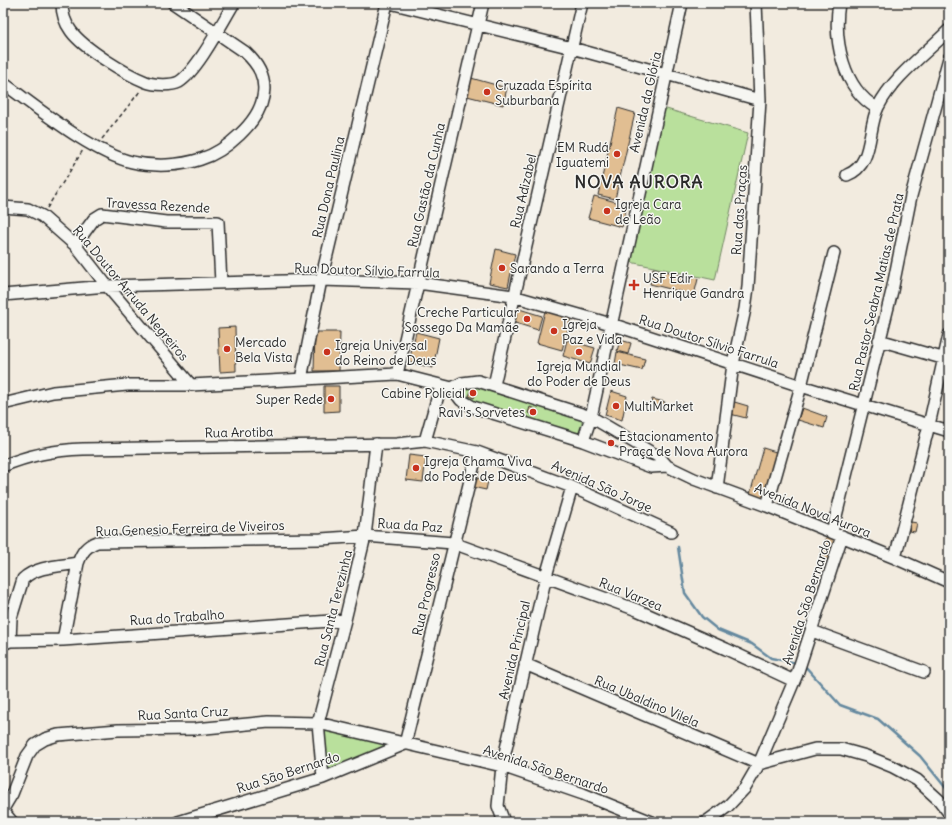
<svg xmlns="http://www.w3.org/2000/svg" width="952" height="825" font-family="Delius,sans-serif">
  <rect width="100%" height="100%" fill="#f2ebdf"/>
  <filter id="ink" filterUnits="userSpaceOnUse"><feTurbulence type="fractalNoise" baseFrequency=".025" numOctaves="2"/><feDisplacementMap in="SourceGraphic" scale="8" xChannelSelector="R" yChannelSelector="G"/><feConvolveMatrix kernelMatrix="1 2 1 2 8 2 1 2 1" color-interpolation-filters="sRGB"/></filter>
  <g filter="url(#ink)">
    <path fill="#b9e09c" stroke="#728664" d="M 663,108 L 748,133 L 715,280 L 630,262 Z
      M 470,381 L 591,417 L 583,441 L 481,410 L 452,388 Z
      M 318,723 L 405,744 L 323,778 Z"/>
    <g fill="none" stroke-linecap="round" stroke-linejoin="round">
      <path stroke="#65899f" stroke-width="2.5" d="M 678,547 L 685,593 L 702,617 L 718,630 L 752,644 L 771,658 L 797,663
        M 804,665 L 840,705 L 878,719 L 920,756 L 949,792"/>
    </g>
    <path fill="#e1be92" stroke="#2b2b2b" d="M 471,78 L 507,88 L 503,105 L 467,96 Z
      M 618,108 L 635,113 L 615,199 L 598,195 Z
      M 594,196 L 627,205 L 622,227 L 588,218 Z
      M 496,249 L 515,254 L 508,287 L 489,283 Z
      M 653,268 L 698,279 L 694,295 L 650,284 Z
      M 516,308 L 542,316 L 538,330 L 512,322 Z
      M 545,311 L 571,318 L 562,350 L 537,343 Z
      M 235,327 L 236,371 L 220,372 L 218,328 Z
      M 315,332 L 340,332 L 339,371 L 314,371 Z
      M 416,332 L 439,338 L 433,368 L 409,362 Z
      M 567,340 L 595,348 L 590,364 L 563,356 Z
      M 620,340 L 631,343 L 628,354 L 617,351 Z
      M 617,352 L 645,359 L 642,370 L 615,364 Z
      M 324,386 L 339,386 L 339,411 L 324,412 Z
      M 472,389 L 477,390 L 474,398 L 469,396 Z
      M 611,391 L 627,396 L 622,420 L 605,415 Z
      M 652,399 L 665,402 L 663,410 L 650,407 Z
      M 731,401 L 748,406 L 746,418 L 730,414 Z
      M 530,407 L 537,410 L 535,416 L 528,413 Z
      M 802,408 L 827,417 L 824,428 L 798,420 Z
      M 763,448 L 779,453 L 766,501 L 750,494 Z
      M 409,455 L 426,457 L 423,482 L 406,480 Z
      M 474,477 L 488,481 L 486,490 L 472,487 Z
      M 911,522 L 917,523 L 915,532 L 909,531 Z
      M 827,535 L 838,540 L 831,561 L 820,557 Z"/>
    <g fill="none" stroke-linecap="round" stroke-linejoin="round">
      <defs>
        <path id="minor" d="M 62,3 C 62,13 65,23 71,31 C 84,49 126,74 146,82 C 154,85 171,86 179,82 C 197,71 222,23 234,3
          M 390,3 L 572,48 L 760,100
          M 839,3 C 833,40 843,89 877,108
          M 3,83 C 38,108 91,152 132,162 C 154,167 180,166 201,159 C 225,152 259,122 263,97 C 267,78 258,64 245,52 L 173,3
          M 847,175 C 874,165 867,129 878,107 C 893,77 925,54 949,30
          M 3,207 L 28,209 L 42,216 L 75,245 L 107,286 L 191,385
          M 75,245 L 94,219 L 102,214 L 166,222 L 218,222 L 221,283
          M 3,295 L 107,286 L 321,280 L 418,283 L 513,296 L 611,324 L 801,386 L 949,431
          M 879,340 L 949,360
          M 397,374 L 483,3
          M 301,379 L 321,280 L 387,3
          M 494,385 L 582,3
          M 452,388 L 461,400 L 473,407 L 583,441 L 651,467 L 667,466
          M 3,404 L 53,392 L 127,385 L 191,385 L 397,374 L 452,388 L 462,383 L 478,381 L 591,417 L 659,457 L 667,466 L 694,479 L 767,506 L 895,558 L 949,582
          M 425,441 L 441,385
          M 583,441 L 591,417 L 682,3
          M 3,466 C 29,455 54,450 83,449 L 397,444 L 425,441 L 477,452 L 572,487 L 671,532
          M 717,488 L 733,364 L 745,309 L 748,287 L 760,100 L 756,3
          M 767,506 L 801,386 L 834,253
          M 832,532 L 892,291 L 911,196 L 949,58
          M 895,558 L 929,425 L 949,335
          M 812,631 L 924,672
          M 63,640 L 78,563
          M 10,641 L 11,618 L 23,579 C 36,566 61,566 78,563 C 82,552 86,546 97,542 L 321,539 L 365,536 L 453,543 L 637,610 L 726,649 L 794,681
          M 3,644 L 10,641 L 63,640 L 345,620
          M 525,664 L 759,764 L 815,749 L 841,749 L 866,756 L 893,767 L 917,780 L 939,800 L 949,813
          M 405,744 L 477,452
          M 323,778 L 318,723 L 345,620 L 365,536 L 376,444
          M 3,809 L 12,794 L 27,756 L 35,745 L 45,739 L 58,735 L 118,730 L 195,729 L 269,722 L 318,723 L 502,766 L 583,794 L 652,822
          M 3,811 L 12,822
          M 178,822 L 323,778 L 405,744
          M 504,822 L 498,806 L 502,766 L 546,576 L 572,487
          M 706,822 L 728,806 L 745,788 L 759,764 L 797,674 L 842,536"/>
      </defs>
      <use href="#minor" stroke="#2b2b2b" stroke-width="14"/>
      <path stroke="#2b2b2b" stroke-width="1.5" stroke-dasharray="4 3" stroke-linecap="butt" d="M 102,139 L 141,90
        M 47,208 L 83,150"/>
      <use href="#minor" stroke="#f6f6f2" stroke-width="11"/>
    </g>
  </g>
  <g fill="#c8321e" stroke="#f6f6f2" stroke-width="1.5">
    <circle cx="487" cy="92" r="4"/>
    <circle cx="617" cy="154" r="4"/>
    <circle cx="607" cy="211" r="4"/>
    <circle cx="502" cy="268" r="4"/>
    <path d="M632 279h4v4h4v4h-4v4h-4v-4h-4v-4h4z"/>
    <circle cx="527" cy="319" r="4"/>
    <circle cx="554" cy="331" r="4"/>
    <circle cx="227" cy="349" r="4"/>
    <circle cx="327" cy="352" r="4"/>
    <circle cx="579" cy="352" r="4"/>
    <circle cx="473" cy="393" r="4"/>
    <circle cx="331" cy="399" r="4"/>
    <circle cx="616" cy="406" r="4"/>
    <circle cx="533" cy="412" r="4"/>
    <circle cx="611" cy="443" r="4"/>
    <circle cx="416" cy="468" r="4"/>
  </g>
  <g text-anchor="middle" stroke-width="3" stroke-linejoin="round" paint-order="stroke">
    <g font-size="13" fill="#2b2b2b" stroke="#f6f6f2" text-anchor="start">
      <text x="495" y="90">Cruzada Espírita<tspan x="495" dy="15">Suburbana</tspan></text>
      <text x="609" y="152" text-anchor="end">EM Rudá<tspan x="609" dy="15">Iguatemi</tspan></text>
      <text x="615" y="209">Igreja Cara<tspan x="615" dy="15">de Leão</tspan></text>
      <text x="510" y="273">Sarando a Terra</text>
      <text x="643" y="283">USF Edir<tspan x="643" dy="15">Henrique Gandra</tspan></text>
      <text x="519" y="317" text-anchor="end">Creche Particular<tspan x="519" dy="15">Sossego Da Mamãe</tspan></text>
      <text x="562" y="329">Igreja<tspan x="562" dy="15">Paz e Vida</tspan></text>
      <text x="235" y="347">Mercado<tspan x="235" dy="15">Bela Vista</tspan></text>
      <text x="335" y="350">Igreja Universal<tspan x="335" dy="15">do Reino de Deus</tspan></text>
      <text x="579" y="371" text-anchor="middle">Igreja Mundial<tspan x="579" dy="15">do Poder de Deus</tspan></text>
      <text x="465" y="398" text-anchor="end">Cabine Policial</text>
      <text x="323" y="404" text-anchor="end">Super Rede</text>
      <text x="624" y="411">MultiMarket</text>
      <text x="525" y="417" text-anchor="end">Ravi's Sorvetes</text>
      <text x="619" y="441">Estacionamento<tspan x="619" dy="15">Praça de Nova Aurora</tspan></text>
      <text x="424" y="466">Igreja Chama Viva<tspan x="424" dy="15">do Poder de Deus</tspan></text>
    </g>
    <g font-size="13" fill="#2b2b2b" stroke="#f6f6f2">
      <text transform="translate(645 102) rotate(-77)" y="5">Avenida da Glória</text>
      <text transform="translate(426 185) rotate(-77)" y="5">Rua Gastão da Cunha</text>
      <text transform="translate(328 187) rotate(-77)" y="5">Rua Dona Paulina</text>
      <text transform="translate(523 191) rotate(-77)" y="5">Rua Adizabel</text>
      <text transform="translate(158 205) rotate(3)" y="5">Travessa Rezende</text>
      <text transform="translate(739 210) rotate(-86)" y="5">Rua das Praças</text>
      <text transform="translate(367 270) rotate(2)" y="5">Rua Doutor Sílvio Farrula</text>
      <text transform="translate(876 292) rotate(-77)" y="5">Rua Pastor Seabra Matias de Prata</text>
      <text transform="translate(131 293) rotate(50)" y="5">Rua Doutor Arruda Negreiros</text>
      <text transform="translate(709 341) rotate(18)" y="5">Rua Doutor Sílvio Farrula</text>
      <text transform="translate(239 432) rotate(-1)" y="5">Rua Arotiba</text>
      <text transform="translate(602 486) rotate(24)" y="5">Avenida São Jorge</text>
      <text transform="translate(813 510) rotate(22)" y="5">Avenida Nova Aurora</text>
      <text transform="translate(410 525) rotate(4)" y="5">Rua da Paz</text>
      <text transform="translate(190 528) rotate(-2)" y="5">Rua Genesio Ferreira de Viveiros</text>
      <text transform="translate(426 594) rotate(-77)" y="5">Rua Progresso</text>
      <text transform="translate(631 594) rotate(22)" y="5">Rua Varzea</text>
      <text transform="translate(806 602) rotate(-72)" y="5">Avenida São Bernardo</text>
      <text transform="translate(333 608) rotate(-76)" y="5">Rua Santa Terezinha</text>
      <text transform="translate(177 617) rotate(-4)" y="5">Rua do Trabalho</text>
      <text transform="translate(514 650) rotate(-77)" y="5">Avenida Principal</text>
      <text transform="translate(647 701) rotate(23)" y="5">Rua Ubaldino Vilela</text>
      <text transform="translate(183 713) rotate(-3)" y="5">Rua Santa Cruz</text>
      <text transform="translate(546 769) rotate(18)" y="5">Avenida São Bernardo</text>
      <text transform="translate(288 772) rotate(-18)" y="5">Rua São Bernardo</text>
    </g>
    <g font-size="17" font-weight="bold" letter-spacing="1" fill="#2b2b2b" stroke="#f6f6f2">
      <text x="639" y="188">NOVA AURORA</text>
    </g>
  </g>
  <rect width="952" height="825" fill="none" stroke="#f6f6f2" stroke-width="16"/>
  <rect x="8" y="8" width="936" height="809" fill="none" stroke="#2b2b2b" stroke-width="1.5" filter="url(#ink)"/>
</svg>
